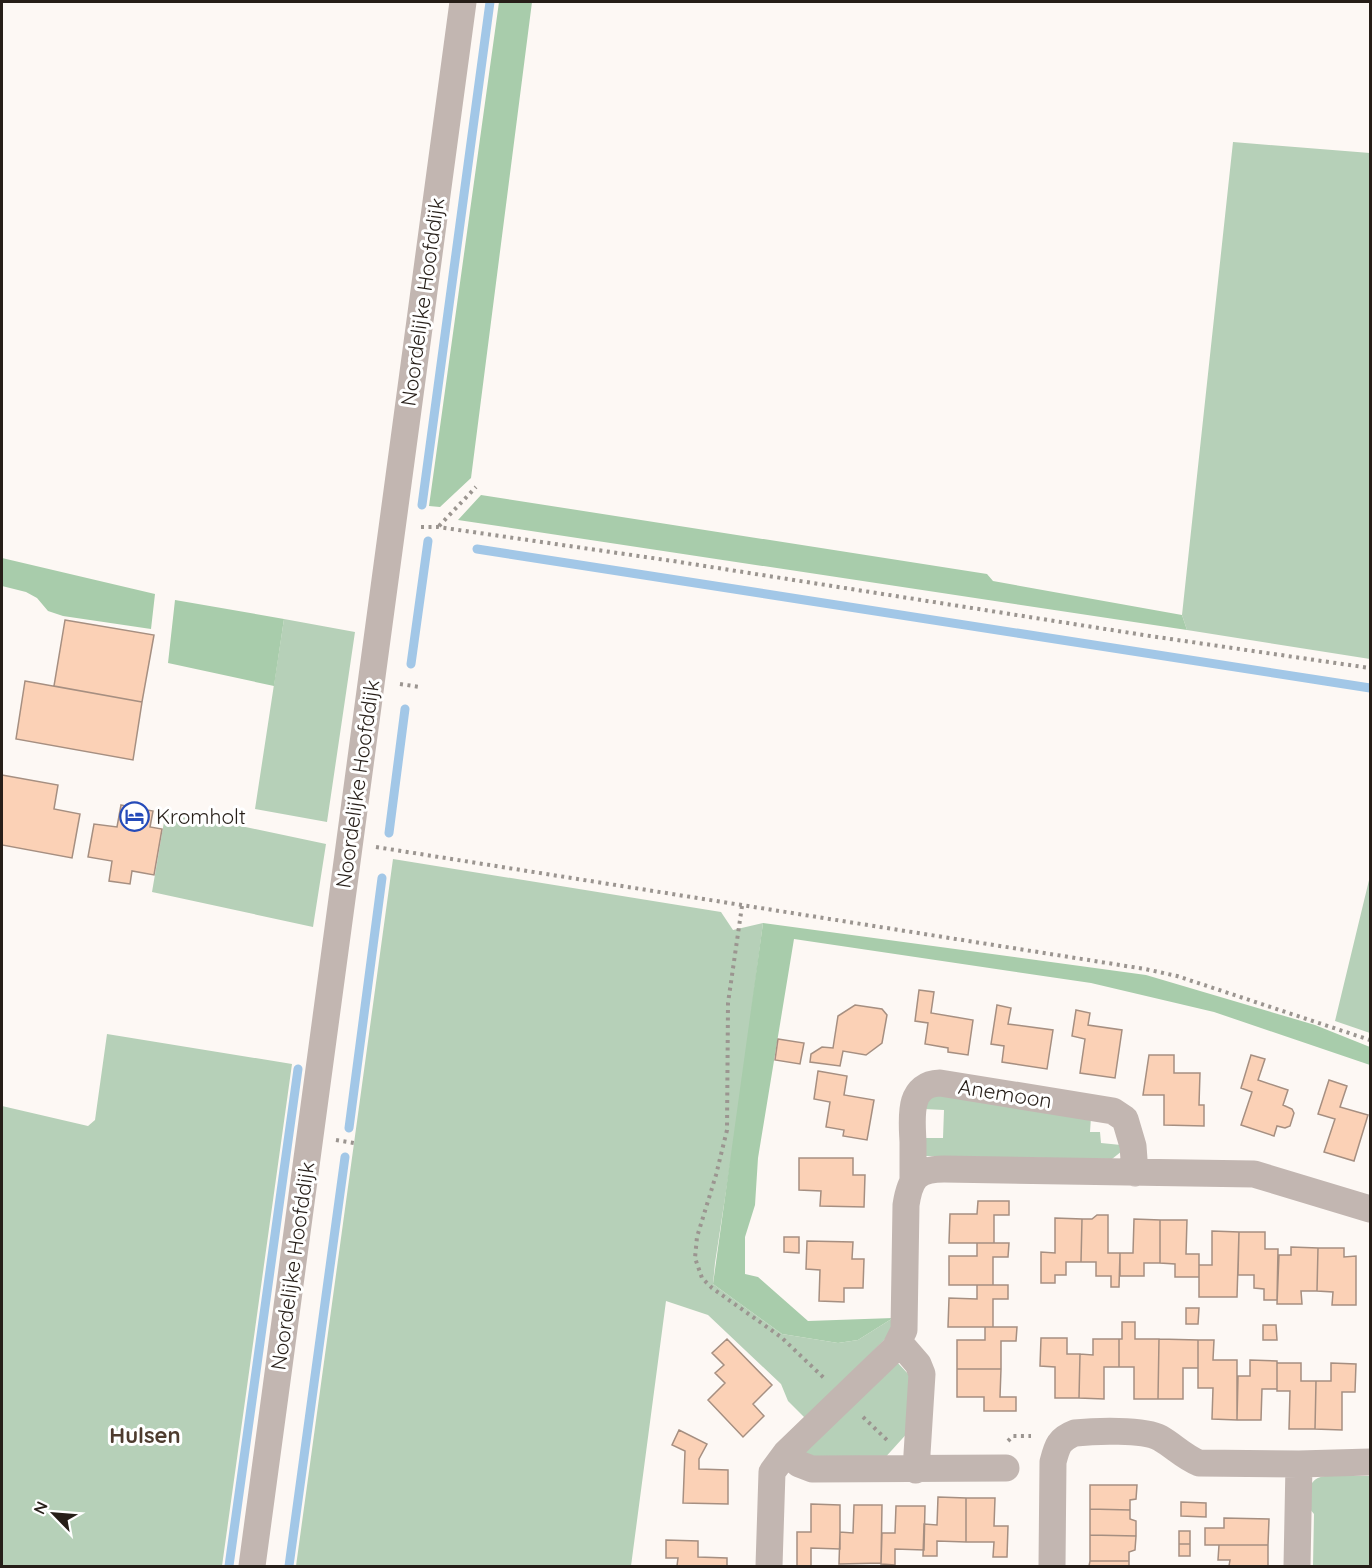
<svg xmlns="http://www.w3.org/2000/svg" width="1372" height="1568" font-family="Quicksand,sans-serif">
  <rect width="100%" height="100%" fill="#fdf8f4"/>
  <path fill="#b6d0b8" d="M 1233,142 L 1370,153 L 1370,659 L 1187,630 L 1182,615 Z
    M 284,619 L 355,632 L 327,822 L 255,809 Z
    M 166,810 L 326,844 L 313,927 L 152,892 Z
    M 393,859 L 721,912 L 733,930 L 763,923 L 740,1100 L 715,1263 L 713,1284 L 782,1334 L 838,1343 L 858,1340 L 893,1318 L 891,1333 L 806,1419 L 788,1401 L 781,1384 L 708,1315 L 666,1301 L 631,1566 L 296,1566 Z
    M 1370,876 L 1370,1033 L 1335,1021 Z
    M 107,1034 L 292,1064 L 222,1566 L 2,1566 L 2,1106 L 88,1126 L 95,1120 Z
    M 937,1092 L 1091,1117 L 1090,1132 L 1100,1132 L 1101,1143 L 1121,1145 L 1122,1151 L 1112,1159 L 923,1156 L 923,1138 L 943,1138 L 944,1110 L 924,1109 L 925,1102 Z
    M 896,1361 L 911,1377 L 911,1429 L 882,1461 L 814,1461 L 805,1452 Z
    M 1325,1476 L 1370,1476 L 1370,1566 L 1313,1566 L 1314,1514 L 1304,1502 C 1309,1489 1310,1478 1325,1476 Z"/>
  <path fill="#a8ccab" d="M 499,2 L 532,2 L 471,478 L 440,507 L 429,506 Z
    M 481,495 L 987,574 L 993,581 L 1182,615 L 1187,630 L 458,520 Z
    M 2,558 L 155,594 L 151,629 L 63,616 L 48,611 L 37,598 L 26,592 L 2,586 Z
    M 175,600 L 284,619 L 274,686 L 168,663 Z
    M 763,923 L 1146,975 L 1315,1025 L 1370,1047 L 1370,1065 L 1214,1012 L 1091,983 L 794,939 L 758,1158 L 755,1205 L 745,1237 L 745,1274 L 758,1277 L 808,1321 L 893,1318 L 858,1340 L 838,1343 L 782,1334 L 713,1284 Z"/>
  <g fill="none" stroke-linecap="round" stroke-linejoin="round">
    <path stroke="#a2c7e7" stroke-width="9" d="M 422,505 L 490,2
      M 477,549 L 1370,688
      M 411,664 L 428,541
      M 389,833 L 405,709
      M 349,1128 L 382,878
      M 229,1566 L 298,1069
      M 289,1566 L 345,1157"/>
  </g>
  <path fill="#fbd1b6" stroke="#a68f81" stroke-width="1.5" d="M 65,620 L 154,635 L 142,702 L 54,686 Z
    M 25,681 L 142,702 L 133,760 L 16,739 Z
    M 2,775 L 58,785 L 54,809 L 80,814 L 72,858 L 2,845 Z
    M 121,805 L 153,811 L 150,827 L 162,829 L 154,875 L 132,871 L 130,884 L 109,881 L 112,861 L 88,857 L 94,824 L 117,827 Z
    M 919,990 L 934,992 L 931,1013 L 973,1020 L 968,1055 L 948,1052 L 948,1048 L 925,1044 L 928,1023 L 915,1021 Z
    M 855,1005 L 882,1009 L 887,1015 L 882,1043 L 866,1055 L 843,1051 L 840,1066 L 810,1062 L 811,1054 L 822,1047 L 833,1048 L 838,1016 Z
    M 997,1005 L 1011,1008 L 1008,1024 L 1053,1030 L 1047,1069 L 1002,1062 L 1004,1046 L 991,1044 Z
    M 1076,1010 L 1090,1013 L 1088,1025 L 1122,1030 L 1115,1078 L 1080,1073 L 1085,1039 L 1072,1036 Z
    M 778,1039 L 804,1043 L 800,1064 L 775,1060 Z
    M 1149,1055 L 1174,1055 L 1174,1073 L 1200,1073 L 1199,1105 L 1204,1105 L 1204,1126 L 1164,1125 L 1164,1095 L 1143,1095 Z
    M 1251,1055 L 1265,1059 L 1258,1080 L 1288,1090 L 1283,1105 L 1292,1109 L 1294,1113 L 1290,1126 L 1285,1128 L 1277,1126 L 1274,1136 L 1241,1125 L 1252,1092 L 1241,1088 Z
    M 818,1071 L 847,1076 L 844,1095 L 874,1100 L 867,1140 L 843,1136 L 844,1130 L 826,1127 L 830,1102 L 814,1099 Z
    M 1329,1080 L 1347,1086 L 1340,1107 L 1368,1115 L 1354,1161 L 1324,1152 L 1335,1119 L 1318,1114 Z
    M 799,1158 L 853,1158 L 853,1175 L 865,1175 L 864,1207 L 820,1206 L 821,1191 L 799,1190 Z
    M 978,1201 L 1009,1201 L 1009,1215 L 994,1215 L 994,1243 L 949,1243 L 950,1214 L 977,1214 Z
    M 1097,1215 L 1108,1215 L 1108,1253 L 1120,1253 L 1119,1287 L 1111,1287 L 1111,1276 L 1096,1276 L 1096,1262 L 1081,1262 L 1082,1219 L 1092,1219 Z
    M 1055,1218 L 1082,1219 L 1081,1262 L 1066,1262 L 1066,1275 L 1055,1275 L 1055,1283 L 1041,1283 L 1041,1252 L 1055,1253 Z
    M 1134,1219 L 1160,1220 L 1160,1263 L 1144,1263 L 1144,1276 L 1120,1276 L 1120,1253 L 1133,1253 Z
    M 1160,1220 L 1187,1220 L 1186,1254 L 1199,1254 L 1199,1277 L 1175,1277 L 1175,1264 L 1160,1263 Z
    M 1212,1231 L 1239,1232 L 1237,1297 L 1199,1297 L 1199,1265 L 1212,1265 Z
    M 1239,1232 L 1265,1232 L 1265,1249 L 1278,1249 L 1277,1300 L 1264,1300 L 1264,1289 L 1254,1288 L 1254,1275 L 1238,1275 Z
    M 784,1237 L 799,1237 L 799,1253 L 784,1252 Z
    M 807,1241 L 853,1242 L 852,1259 L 864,1259 L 863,1288 L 844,1288 L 844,1302 L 819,1301 L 820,1270 L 806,1269 Z
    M 977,1243 L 1009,1243 L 1008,1257 L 993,1257 L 993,1285 L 949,1285 L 949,1256 L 977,1256 Z
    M 1291,1247 L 1318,1248 L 1317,1291 L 1301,1291 L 1302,1304 L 1277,1304 L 1279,1255 L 1291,1255 Z
    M 1318,1248 L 1344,1248 L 1344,1257 L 1356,1256 L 1356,1305 L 1332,1305 L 1333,1292 L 1317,1291 Z
    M 977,1285 L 1008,1285 L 1008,1299 L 993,1299 L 993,1327 L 948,1327 L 949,1298 L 977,1299 Z
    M 1186,1308 L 1199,1308 L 1198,1324 L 1186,1324 Z
    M 1122,1322 L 1135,1322 L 1135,1339 L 1159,1339 L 1158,1399 L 1134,1399 L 1134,1367 L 1119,1367 L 1119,1339 L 1122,1339 Z
    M 1263,1325 L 1276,1325 L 1277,1340 L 1263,1340 Z
    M 985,1327 L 1017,1327 L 1016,1341 L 1001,1341 L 1001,1369 L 957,1369 L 957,1340 L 985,1340 Z
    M 1041,1338 L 1067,1338 L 1067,1354 L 1080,1354 L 1079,1398 L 1055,1398 L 1055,1367 L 1040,1366 Z
    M 727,1339 L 772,1385 L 753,1404 L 764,1416 L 743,1437 L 708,1400 L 725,1383 L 715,1373 L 724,1365 L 712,1353 Z
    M 1093,1339 L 1119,1339 L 1119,1367 L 1104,1367 L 1104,1399 L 1079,1398 L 1080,1354 L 1093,1355 Z
    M 1159,1339 L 1198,1340 L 1198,1368 L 1183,1368 L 1183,1399 L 1158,1399 Z
    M 1198,1340 L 1214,1340 L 1213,1360 L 1237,1360 L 1237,1420 L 1212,1419 L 1213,1388 L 1198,1388 Z
    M 1250,1360 L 1277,1361 L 1277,1389 L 1262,1389 L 1261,1420 L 1237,1420 L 1238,1376 L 1250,1376 Z
    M 1277,1363 L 1301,1363 L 1301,1381 L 1316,1381 L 1315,1429 L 1289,1429 L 1290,1391 L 1277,1391 Z
    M 1331,1363 L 1356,1364 L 1355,1392 L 1342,1392 L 1342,1430 L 1315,1429 L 1316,1381 L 1331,1381 Z
    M 957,1369 L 1001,1369 L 1000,1397 L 1016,1397 L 1016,1411 L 984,1411 L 984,1397 L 957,1397 Z
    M 679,1430 L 707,1444 L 699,1459 L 699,1469 L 728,1470 L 728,1504 L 683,1503 L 685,1451 L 672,1445 Z
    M 1090,1485 L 1137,1485 L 1136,1499 L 1130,1500 L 1130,1510 L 1090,1509 Z
    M 938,1497 L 966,1498 L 966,1542 L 937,1541 L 937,1556 L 923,1556 L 924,1524 L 937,1525 Z
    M 966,1498 L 995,1498 L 994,1526 L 1008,1526 L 1007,1557 L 993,1557 L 994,1542 L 966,1542 Z
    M 1181,1502 L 1206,1503 L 1206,1517 L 1181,1516 Z
    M 811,1504 L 840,1505 L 840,1549 L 811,1548 L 811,1566 L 797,1566 L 797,1532 L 811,1532 Z
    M 854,1505 L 882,1505 L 881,1563 L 839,1564 L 840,1532 L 853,1533 Z
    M 896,1506 L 925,1506 L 924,1550 L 895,1549 L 895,1565 L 881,1564 L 882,1533 L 895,1533 Z
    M 1090,1509 L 1130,1510 L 1130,1519 L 1136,1521 L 1136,1536 L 1090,1535 Z
    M 1224,1518 L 1269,1519 L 1268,1545 L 1205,1545 L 1205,1528 L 1224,1528 Z
    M 1179,1531 L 1190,1531 L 1190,1544 L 1179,1544 Z
    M 1090,1535 L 1136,1536 L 1135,1550 L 1129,1552 L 1129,1561 L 1090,1561 Z
    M 666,1540 L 698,1541 L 698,1557 L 727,1558 L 727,1566 L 677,1566 L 678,1558 L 666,1558 Z
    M 1179,1544 L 1190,1544 L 1190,1556 L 1179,1556 Z
    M 1219,1545 L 1268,1545 L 1268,1566 L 1229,1566 L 1230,1560 L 1218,1560 Z
    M 1090,1561 L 1129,1561 L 1129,1566 L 1089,1566 Z"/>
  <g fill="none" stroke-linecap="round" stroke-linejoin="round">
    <path stroke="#9b9590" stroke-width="4" stroke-dasharray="3 4.5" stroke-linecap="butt" d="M 439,526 L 476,487
      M 421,527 L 438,527 L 673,561 L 1150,636 L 1370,668
      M 400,684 L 420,687
      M 376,847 L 1145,969 L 1177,976 L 1370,1040
      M 742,906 L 728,1003 L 727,1130 L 716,1175 L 697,1237 L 695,1258 L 702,1278 L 712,1288 L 781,1337 L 824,1378
      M 336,1140 L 354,1143
      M 863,1417 L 888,1441
      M 1008,1441 L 1013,1436 L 1031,1436"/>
    <path stroke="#c2b6b1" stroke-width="27" d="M 913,1180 C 913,1167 913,1155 913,1142 C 912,1119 907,1084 940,1083 L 1113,1111 L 1125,1119 L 1133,1146 L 1135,1173
      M 899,1342 L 918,1364 L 922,1374 L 916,1470
      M 786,1453 L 799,1464 L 812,1469 L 1006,1468
      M 252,1566 L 463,2
      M 769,1566 L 772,1472 L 786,1453 L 895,1348 L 904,1330 L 906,1205 C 910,1179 916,1169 944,1169 L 1254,1174 L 1370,1209
      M 1052,1566 L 1053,1462 C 1057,1446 1059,1439 1075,1433 C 1094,1431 1144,1429 1160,1438 C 1174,1446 1184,1457 1199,1463 L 1299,1464 L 1370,1462
      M 1297,1566 L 1299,1464"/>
  </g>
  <defs>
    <symbol id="hotel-ring" viewBox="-11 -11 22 22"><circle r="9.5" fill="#fff" stroke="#254bb9" stroke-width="1.5"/><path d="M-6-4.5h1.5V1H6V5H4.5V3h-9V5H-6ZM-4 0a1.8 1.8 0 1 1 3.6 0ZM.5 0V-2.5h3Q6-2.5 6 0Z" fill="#254bb9"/></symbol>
  </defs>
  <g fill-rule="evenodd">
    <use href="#hotel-ring" x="118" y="800" width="33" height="33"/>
  </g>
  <g text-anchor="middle" stroke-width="6" stroke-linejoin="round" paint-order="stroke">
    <g font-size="21" fill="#261e18" stroke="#fff">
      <text transform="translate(423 302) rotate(-82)" y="7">Noordelijke Hoofddijk</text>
      <text transform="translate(358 784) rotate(-82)" y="7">Noordelijke Hoofddijk</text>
      <text transform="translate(1005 1094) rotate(9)" y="7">Anemoon</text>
      <text transform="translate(293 1266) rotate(-82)" y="7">Noordelijke Hoofddijk</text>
    </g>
    <g font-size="21" fill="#261e18" stroke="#fff" text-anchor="start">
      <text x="156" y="824">Kromholt</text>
    </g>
    <g font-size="22" font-weight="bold" fill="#4e3b2e" stroke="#fff">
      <text x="145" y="1443">Hulsen</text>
    </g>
  </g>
  <rect width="1372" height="1568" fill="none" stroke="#261e18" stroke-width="6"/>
  <g transform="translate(54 1514) rotate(295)" stroke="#ffffff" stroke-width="4.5" paint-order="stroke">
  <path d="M0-4.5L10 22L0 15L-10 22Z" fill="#261e18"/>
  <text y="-9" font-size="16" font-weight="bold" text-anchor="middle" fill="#261e18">N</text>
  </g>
</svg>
